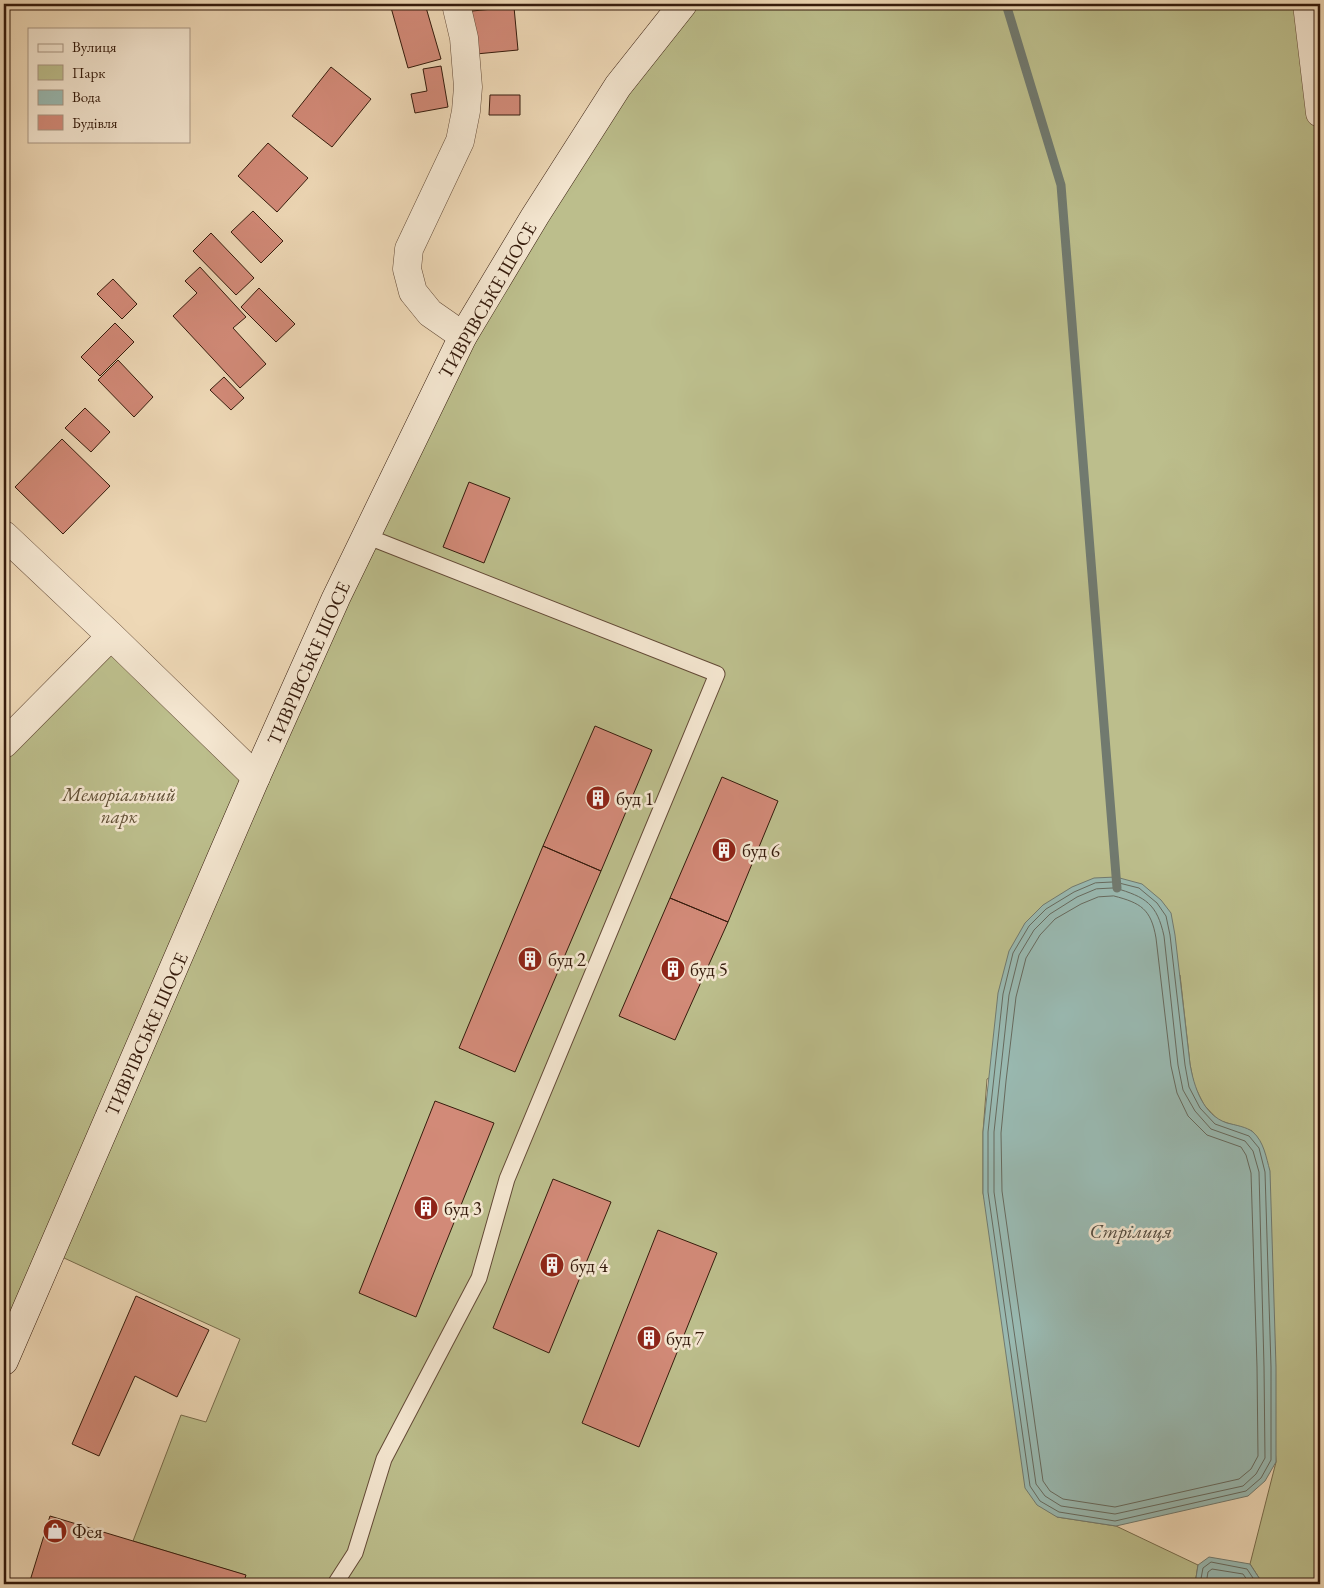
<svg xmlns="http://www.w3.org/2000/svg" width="1324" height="1588" font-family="'EB Garamond',serif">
  <rect width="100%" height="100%" fill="#eed8b6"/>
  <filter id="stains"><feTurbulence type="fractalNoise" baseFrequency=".004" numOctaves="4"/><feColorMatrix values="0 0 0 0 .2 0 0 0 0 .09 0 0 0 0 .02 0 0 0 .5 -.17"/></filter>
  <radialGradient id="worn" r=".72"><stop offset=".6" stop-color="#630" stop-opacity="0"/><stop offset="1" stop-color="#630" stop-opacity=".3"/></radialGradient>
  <path fill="#bcbe8c" stroke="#786c4c" d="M 683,4 L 1309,4 L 1320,94 L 1320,1584 L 1263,1584 L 1250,1564 L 1276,1462 L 1252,1131 L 1218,1120 L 1204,1105 L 1194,1085 L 1190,1064 L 1180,975 L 987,1079 L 983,1132 L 983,1193 L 1057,1517 L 1116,1526 L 1198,1565 L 1195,1584 L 244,1584 L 245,1575 L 133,1541 L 181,1415 L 206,1422 L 240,1339 L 51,1252 L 4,1361 L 4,744 L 111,636 L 256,777 L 463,336 Z"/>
  <path fill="#99b9b1" stroke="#717a6f" d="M 1116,877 L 1142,884 L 1161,900 L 1171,913 L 1175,935 L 1190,1064 C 1194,1087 1203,1115 1227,1123 C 1235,1125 1247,1127 1253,1132 C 1264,1142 1266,1157 1270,1171 L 1276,1367 L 1276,1462 L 1265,1481 L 1248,1496 L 1116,1526 L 1057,1517 L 1037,1505 L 1025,1488 L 983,1193 L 983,1132 L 998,993 L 1009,951 L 1025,923 L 1043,905 L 1072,887 L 1094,878 Z
    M 1209,1557 L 1250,1564 L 1263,1584 L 1195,1584 L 1198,1565 Z"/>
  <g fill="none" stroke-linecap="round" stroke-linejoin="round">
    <path stroke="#676a5e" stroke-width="1" d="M 1115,882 L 1139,888 L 1157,903 L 1166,916 L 1170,935 L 1185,1065 L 1189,1087 L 1200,1108 L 1215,1124 L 1249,1136 L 1259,1148 L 1265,1172 L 1271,1367 L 1271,1460 L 1261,1478 L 1246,1491 L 1115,1521 L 1059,1512 L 1040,1501 L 1030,1486 L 988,1192 L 988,1132 L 1003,994 L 1013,953 L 1029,926 L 1046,909 L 1074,892 L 1095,883 Z
      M 1115,888 C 1146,897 1157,904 1164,936 L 1178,1065 L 1183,1090 L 1195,1111 L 1211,1129 L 1245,1141 L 1253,1151 L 1259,1172 L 1264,1367 L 1265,1458 L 1256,1474 L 1243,1486 L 1115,1514 L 1061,1506 L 1045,1496 L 1036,1484 L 994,1192 L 994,1132 L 1009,995 L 1019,955 L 1034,930 L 1050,914 L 1077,897 L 1096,889 Z
      M 1114,896 C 1141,903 1151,909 1156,938 L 1171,1066 L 1177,1093 L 1188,1116 L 1207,1135 L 1241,1147 L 1246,1155 L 1251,1173 L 1257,1367 L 1258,1456 L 1251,1469 L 1239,1479 L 1115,1507 L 1063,1499 L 1050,1491 L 1043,1481 L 1002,1191 L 1001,1133 L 1006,1081 L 1016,997 L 1026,958 L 1040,935 L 1055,919 L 1081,904 L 1098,897 Z
      M 1200,1584 L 1203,1568 L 1211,1562 L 1247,1569 L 1257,1584
      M 1206,1584 L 1208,1572 L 1212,1569 L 1243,1574 L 1250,1584"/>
    <path stroke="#717a6f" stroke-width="9" d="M 1006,4 L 1061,185 L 1117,888"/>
  </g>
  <path fill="#d28a78" stroke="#351b0c" d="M 390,4 L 425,4 L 441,59 L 408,68 Z
    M 514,7 L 518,50 L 476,54 L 472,11 Z
    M 441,66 L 448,107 L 415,113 L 411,94 L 427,91 L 423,69 Z
    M 331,67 L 371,99 L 332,147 L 292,116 Z
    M 490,95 L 520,95 L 520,115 L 489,115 Z
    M 268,143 L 308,178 L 277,212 L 238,176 Z
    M 253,211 L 283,241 L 261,263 L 231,232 Z
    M 211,233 L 254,278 L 236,295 L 193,251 Z
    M 200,267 L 246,317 L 233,328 L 266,364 L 240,388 L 173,316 L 197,293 L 185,281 Z
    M 113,279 L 137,304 L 122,319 L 97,294 Z
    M 259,288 L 295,324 L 276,342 L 241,307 Z
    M 115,323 L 134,342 L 100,376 L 81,357 Z
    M 118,360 L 153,397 L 134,417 L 98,380 Z
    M 224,377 L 244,398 L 231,410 L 210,390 Z
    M 85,408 L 110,432 L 91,452 L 65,428 Z
    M 62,439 L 110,486 L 63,534 L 15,487 Z
    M 469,482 L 510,498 L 484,563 L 443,547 Z
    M 595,726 L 652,750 L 601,871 L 543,846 Z
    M 722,777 L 778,801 L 728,922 L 670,898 Z
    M 543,846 L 601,871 L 515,1072 L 459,1048 Z
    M 670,898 L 728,922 L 675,1040 L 619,1016 Z
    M 435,1101 L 494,1123 L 416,1317 L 359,1293 Z
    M 553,1179 L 611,1202 L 549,1353 L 493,1328 Z
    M 658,1230 L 717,1253 L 639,1447 L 582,1423 Z
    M 136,1296 L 209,1330 L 177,1397 L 135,1376 L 99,1456 L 72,1444 Z
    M 50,1516 L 246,1575 L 243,1584 L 29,1584 Z"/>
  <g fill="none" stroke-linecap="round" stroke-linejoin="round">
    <defs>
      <path id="lane" d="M 335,1584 L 355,1553 L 384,1459 L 479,1278 L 507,1179 L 717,674 L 366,536"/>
      <path id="street" d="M 456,4 L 464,38 L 468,87 L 466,111 L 460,141 L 409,249 L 407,269 L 413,292 L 430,313 L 463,336
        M 1307,4 L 1320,113
        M 4,535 L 111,636 L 256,777
        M 4,744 L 111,636"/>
      <path id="secondary" d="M 4,1361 L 256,777 L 336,598 L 463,336 L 535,216 L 618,86 L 683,4"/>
    </defs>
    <use href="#lane" stroke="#634a36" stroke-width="17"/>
    <use href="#street" stroke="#634a36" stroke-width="29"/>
    <use href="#secondary" stroke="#351b0c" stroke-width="29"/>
    <use href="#lane" stroke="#f4e6d0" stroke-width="15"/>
    <use href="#street" stroke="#f4e6d0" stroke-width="28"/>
    <use href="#secondary" stroke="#f4e6d0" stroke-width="28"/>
  </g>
  <defs>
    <symbol id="building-disc" viewBox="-11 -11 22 22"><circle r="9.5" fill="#8f2418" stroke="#f4e6d0"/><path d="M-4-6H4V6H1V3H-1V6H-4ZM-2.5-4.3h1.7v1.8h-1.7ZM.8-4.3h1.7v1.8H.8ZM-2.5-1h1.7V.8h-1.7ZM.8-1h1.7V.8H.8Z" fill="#fff"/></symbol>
    <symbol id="shop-disc" viewBox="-11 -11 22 22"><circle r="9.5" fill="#8f2418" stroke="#f4e6d0"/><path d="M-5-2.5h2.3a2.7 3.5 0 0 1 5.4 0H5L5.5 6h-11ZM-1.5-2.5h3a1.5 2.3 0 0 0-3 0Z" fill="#fff"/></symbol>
  </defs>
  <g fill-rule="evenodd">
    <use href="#building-disc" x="584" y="784" width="28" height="28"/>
    <use href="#building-disc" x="710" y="836" width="28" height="28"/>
    <use href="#building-disc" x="516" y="945" width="28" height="28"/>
    <use href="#building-disc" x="659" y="955" width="28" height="28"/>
    <use href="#building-disc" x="412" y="1194" width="28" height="28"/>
    <use href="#building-disc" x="538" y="1251" width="28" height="28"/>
    <use href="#building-disc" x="635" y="1324" width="28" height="28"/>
    <use href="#shop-disc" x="41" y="1517" width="28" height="28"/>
  </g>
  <g text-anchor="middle" stroke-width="5" stroke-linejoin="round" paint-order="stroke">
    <g font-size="19" fill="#351b0c" stroke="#f4e6d0">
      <text transform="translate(487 300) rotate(-60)" y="7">ТИВРІВСЬКЕ ШОСЕ</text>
      <text transform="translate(308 663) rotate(-66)" y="7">ТИВРІВСЬКЕ ШОСЕ</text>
      <text transform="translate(146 1034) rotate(-66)" y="7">ТИВРІВСЬКЕ ШОСЕ</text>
    </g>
    <g font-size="19" font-style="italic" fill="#5e4c32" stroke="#f4e6d0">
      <text x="119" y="801">Меморіальний<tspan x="119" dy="22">парк</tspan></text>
    </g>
    <g font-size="19" fill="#351b0c" stroke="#f4e6d0" text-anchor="start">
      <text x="616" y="805">буд 1</text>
      <text x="742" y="857">буд 6</text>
      <text x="548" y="966">буд 2</text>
      <text x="690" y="976">буд 5</text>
      <text x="444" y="1215">буд 3</text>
      <text x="570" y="1272">буд 4</text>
      <text x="666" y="1345">буд 7</text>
      <text x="72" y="1538">Фея</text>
    </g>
    <g font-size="20" font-style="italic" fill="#534a3e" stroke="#f4e6d0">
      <text x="1131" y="1238">Стрілиця</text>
    </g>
  </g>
  <rect width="1324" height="1588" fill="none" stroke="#eed8b6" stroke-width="20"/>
  <rect x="5" y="5" width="1314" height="1578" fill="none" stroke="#351b0c" stroke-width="2.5"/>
  <rect x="10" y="10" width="1304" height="1568" fill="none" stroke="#351b0c"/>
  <rect x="28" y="28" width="162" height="115" fill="#f4e6d0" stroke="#a89582"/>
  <rect x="38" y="44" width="25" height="8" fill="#f4e6d0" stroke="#a89582"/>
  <text x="72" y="52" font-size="15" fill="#351b0c">Вулиця</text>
  <rect x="38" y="65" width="25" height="15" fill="#bcbe8c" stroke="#a89582"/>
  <text x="72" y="78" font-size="15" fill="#351b0c">Парк</text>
  <rect x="38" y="90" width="25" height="15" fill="#99b9b1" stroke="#a89582"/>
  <text x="72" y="102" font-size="15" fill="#351b0c">Вода</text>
  <rect x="38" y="115" width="25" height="15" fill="#d28a78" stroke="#a89582"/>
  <text x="72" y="128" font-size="15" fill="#351b0c">Будівля</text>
  <rect width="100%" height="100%" filter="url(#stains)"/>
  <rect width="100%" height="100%" fill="url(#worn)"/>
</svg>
